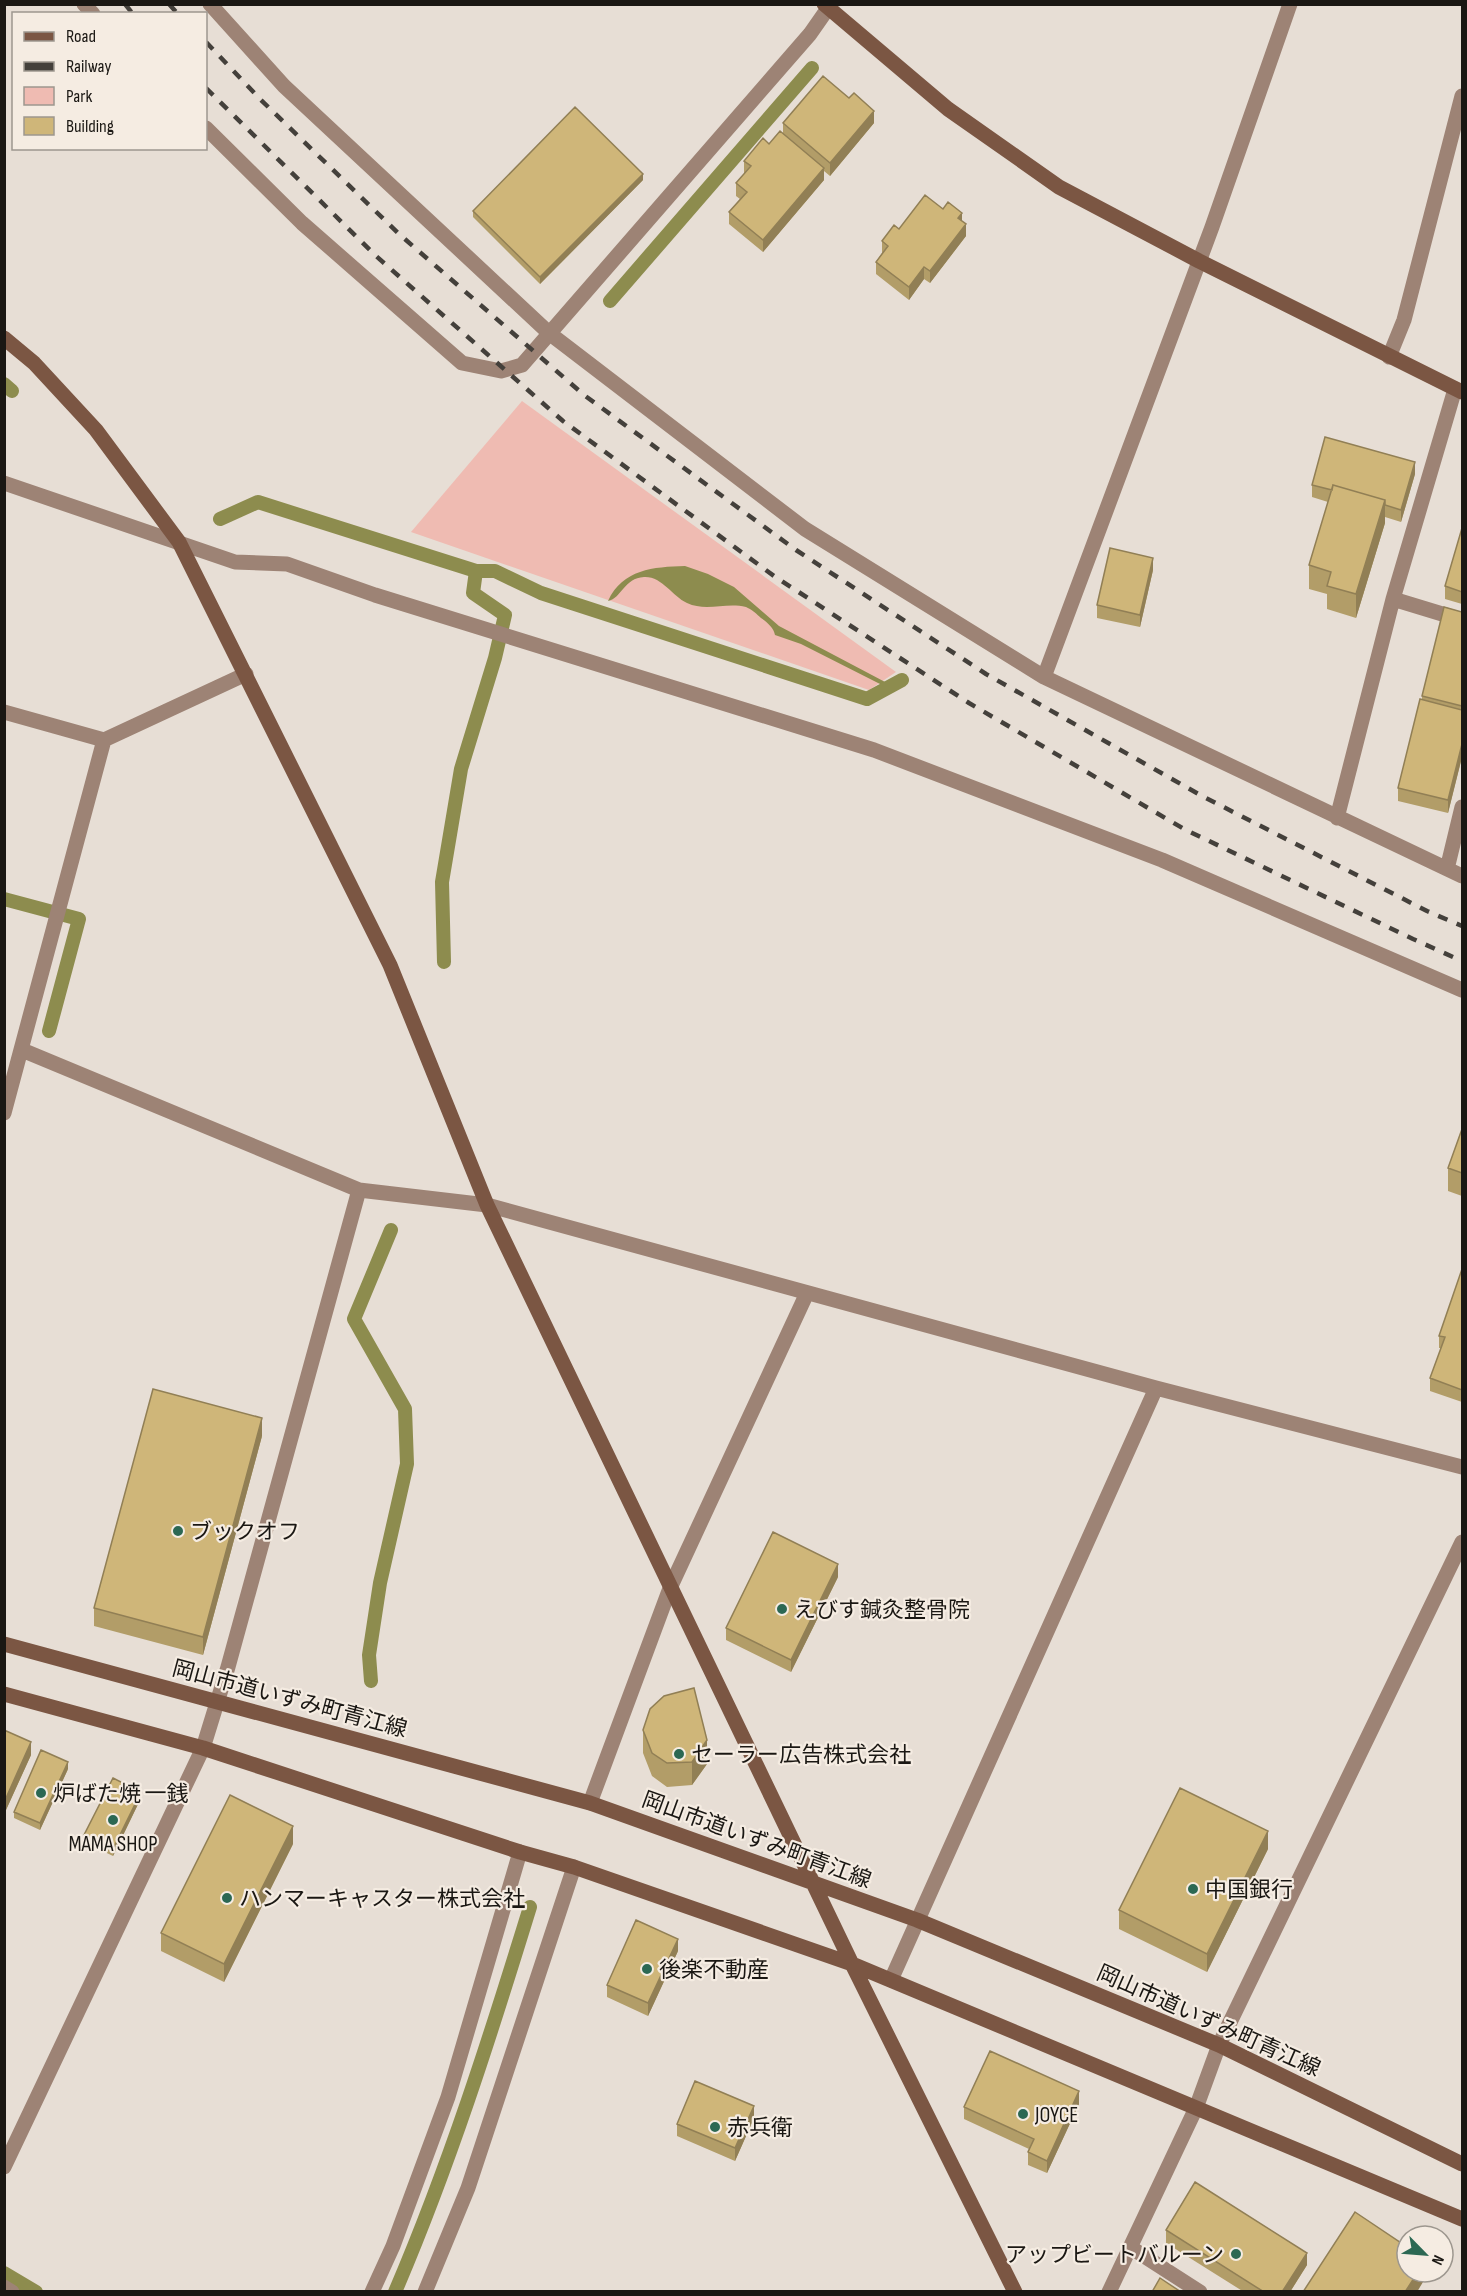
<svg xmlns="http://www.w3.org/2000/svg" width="1467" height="2296" font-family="'Sofia Sans Condensed','Noto Sans JP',sans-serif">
  <rect width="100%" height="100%" fill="#e7ded5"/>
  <path fill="#efbbb2" d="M 522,401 L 896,672 L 869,690 L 411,532 Z"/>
  <path fill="#8d8c4e" d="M 685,566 L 708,574 L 734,587 L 779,626 L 887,683 L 882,685 L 801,644 L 775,635 C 774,628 767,622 761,618 C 757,614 751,609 746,607 C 726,602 706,612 687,603 C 672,596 662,576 644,577 C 624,578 622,598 608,601 C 623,569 653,567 685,566 Z"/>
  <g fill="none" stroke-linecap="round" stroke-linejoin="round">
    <path stroke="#8d8c4e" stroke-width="14" d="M 610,301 L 812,68
      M 4,384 L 12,391
      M 220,519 L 258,502 L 476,571 L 495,571 L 541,593 L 867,699 L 902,680
      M 4,899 L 79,919 L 49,1031
      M 444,962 L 442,882 L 461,769 L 495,658 L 505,615 L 473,593 L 476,571
      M 371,1681 L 369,1655 L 380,1583 L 407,1464 L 405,1409 L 354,1319 L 391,1230
      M 4,2273 L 36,2292
      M 395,2292 C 449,2166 490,2037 530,1907"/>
    <path stroke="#9d8375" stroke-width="15" d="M 84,4 L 93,14
      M 210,4 L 284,86 L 549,333 L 805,529 L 1044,677 L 1462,876
      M 206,128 L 302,223 L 462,363 L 501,371 L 522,365 L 810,34 L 831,4
      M 1389,357 L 1404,320 L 1462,96
      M 4,483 L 235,562 L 287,564 L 375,595 L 874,750 L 1162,860 L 1462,990
      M 1393,599 L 1462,620
      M 1044,677 L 1212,227 L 1290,4
      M 4,712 L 104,740 L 246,674
      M 1337,818 L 1393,599 L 1455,389
      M 1447,869 L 1462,807
      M 22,1050 L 359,1190 L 487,1205 L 1156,1388 L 1462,1467
      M 4,1113 L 104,740
      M 590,1803 L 670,1588 L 807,1293
      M 891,1980 L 1156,1388
      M 4,2167 L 203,1748 L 228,1667 L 359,1190
      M 1130,2247 L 1200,2292
      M 4,2287 L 12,2292
      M 372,2292 L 393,2246 L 448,2097 L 520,1852
      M 425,2292 L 468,2188 L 574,1867
      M 1109,2292 L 1196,2108 L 1219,2045 L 1462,1542"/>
    <path stroke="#7b5643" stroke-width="15" d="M 824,4 L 948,109 L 1059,187 L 1199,261 L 1462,392
      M 4,338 L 34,363 L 96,430 L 179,542 L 390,965 L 487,1205 L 852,1964 L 1015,2292
      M 4,1644 L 590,1803 L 917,1920 L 1219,2045 L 1462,2164
      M 4,1694 L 203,1748 L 520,1852 L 574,1867 L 852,1964 L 1462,2219"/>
    <path stroke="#44403b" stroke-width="4.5" stroke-dasharray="10 10" stroke-linecap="butt" d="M 125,4 L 133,14
      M 169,4 L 178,14
      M 206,42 L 260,99 L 399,234 L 584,395 L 796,550 L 986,674 L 1202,796 L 1427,911 L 1462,926
      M 206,88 L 376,256 L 563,421 L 774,576 L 969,703 L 1184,829 L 1413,939 L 1462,961"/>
  </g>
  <path fill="#b29d68" d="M 783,123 L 874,123 L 830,176 L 824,171 L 824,180 L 763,252 L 729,224 L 729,212 L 740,199 L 736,196 L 736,183 L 744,174 L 744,161 L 783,134 Z
    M 643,180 L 540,284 L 473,217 L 473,211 Z
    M 943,209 L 962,221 L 966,236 L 930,283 L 924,279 L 909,300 L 876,274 L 876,262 L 882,253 L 882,241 L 899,229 Z
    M 1415,474 L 1401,522 L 1385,517 L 1385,523 L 1356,618 L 1327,609 L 1327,594 L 1309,589 L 1309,565 L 1328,502 L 1312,497 L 1312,485 Z
    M 1462,528 L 1462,604 L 1445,599 L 1445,586 Z
    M 1153,570 L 1140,627 L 1097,618 L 1097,605 Z
    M 1462,612 L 1462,757 L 1448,813 L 1398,801 L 1398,788 L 1422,700 L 1422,696 Z
    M 1462,1129 L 1462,1196 L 1448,1191 L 1448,1168 Z
    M 1462,1269 L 1462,1402 L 1430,1391 L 1430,1378 L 1441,1348 L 1439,1348 L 1439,1336 Z
    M 262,1436 L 203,1655 L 94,1626 L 94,1608 Z
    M 838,1577 L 791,1672 L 726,1640 L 726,1628 Z
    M 4,1730 L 31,1755 L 6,1810 L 4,1810 Z
    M 643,1730 L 707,1764 L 692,1785 L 667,1787 L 652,1776 L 643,1753 Z
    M 68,1769 L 40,1830 L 14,1818 L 14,1812 Z
    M 141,1798 L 113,1856 L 84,1842 L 84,1835 Z
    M 293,1844 L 224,1982 L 161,1951 L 161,1933 Z
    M 1268,1849 L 1207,1972 L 1119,1929 L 1119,1910 Z
    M 678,1951 L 648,2016 L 607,1997 L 607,1985 Z
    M 1079,2104 L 1047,2173 L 1028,2165 L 1028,2152 L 1029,2149 L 964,2119 L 964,2107 Z
    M 754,2118 L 735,2161 L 677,2136 L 677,2124 Z
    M 1166,2230 L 1307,2265 L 1290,2292 L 1244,2292 L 1166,2243 Z"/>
  <path fill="#917f55" d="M 874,111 L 874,123 L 830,176 L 830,163 Z
    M 824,168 L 824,180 L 763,252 L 763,240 Z
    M 643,174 L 643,180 L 540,284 L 540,277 Z
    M 962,213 L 962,226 L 958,218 Z
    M 966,224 L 966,236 L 930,283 L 930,271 Z
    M 924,267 L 924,279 L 909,300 L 909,287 Z
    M 1415,462 L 1415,474 L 1401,522 L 1401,510 Z
    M 1385,500 L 1385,523 L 1356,618 L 1356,594 Z
    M 1153,558 L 1153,570 L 1140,627 L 1140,615 Z
    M 1462,744 L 1462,757 L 1448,813 L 1448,800 Z
    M 262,1418 L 262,1436 L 203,1655 L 203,1637 Z
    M 838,1564 L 838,1577 L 791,1672 L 791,1660 Z
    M 707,1740 L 707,1764 L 692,1785 L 692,1762 Z
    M 31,1742 L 31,1755 L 6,1810 L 6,1798 Z
    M 68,1762 L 68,1769 L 40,1830 L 40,1823 Z
    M 141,1792 L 141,1798 L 113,1856 L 113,1849 Z
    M 293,1826 L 293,1844 L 224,1982 L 224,1964 Z
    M 1268,1831 L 1268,1849 L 1207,1972 L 1207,1954 Z
    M 678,1939 L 678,1951 L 648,2016 L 648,2003 Z
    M 1079,2091 L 1079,2104 L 1047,2173 L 1047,2161 Z
    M 754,2106 L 754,2118 L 735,2161 L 735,2148 Z
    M 1307,2253 L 1307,2265 L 1290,2292 L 1282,2292 Z
    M 1418,2272 L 1426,2272 L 1426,2277 L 1417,2292 L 1405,2292 Z"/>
  <path fill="#cfb679" stroke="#917f55" stroke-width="1.5" d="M 823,76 L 849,98 L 854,93 L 874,111 L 830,163 L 783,123 Z
    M 575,107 L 643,174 L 540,277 L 473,211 Z
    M 780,131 L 824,168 L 763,240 L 729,212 L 747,192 L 736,183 L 751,166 L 744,161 L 763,138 L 769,144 Z
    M 925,195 L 943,209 L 948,202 L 962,213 L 958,218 L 966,224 L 930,271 L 924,267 L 909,287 L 876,262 L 888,246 L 882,241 L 894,225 L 899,229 Z
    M 1325,437 L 1415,462 L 1401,510 L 1385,505 L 1385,500 L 1333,485 L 1332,490 L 1312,485 Z
    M 1333,485 L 1385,500 L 1356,594 L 1327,586 L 1331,572 L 1309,565 Z
    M 1462,528 L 1462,592 L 1445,586 Z
    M 1110,548 L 1153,558 L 1140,615 L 1097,605 Z
    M 1444,607 L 1462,612 L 1462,706 L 1422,696 Z
    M 1420,699 L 1462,710 L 1462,744 L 1448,800 L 1398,788 Z
    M 1462,1129 L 1462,1173 L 1448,1168 Z
    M 1462,1269 L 1462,1390 L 1430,1378 L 1445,1337 L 1439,1336 Z
    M 153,1389 L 262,1418 L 203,1637 L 94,1608 Z
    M 773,1532 L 838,1564 L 791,1660 L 726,1628 Z
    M 694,1688 L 707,1740 L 692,1762 L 667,1763 L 652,1753 L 643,1730 L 650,1709 L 664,1696 Z
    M 4,1730 L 31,1742 L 6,1798 L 4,1797 Z
    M 41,1750 L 68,1762 L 40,1823 L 14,1812 Z
    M 113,1778 L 141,1792 L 113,1849 L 84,1835 Z
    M 1180,1788 L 1268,1831 L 1207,1954 L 1119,1910 Z
    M 230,1795 L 293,1826 L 224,1964 L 161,1933 Z
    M 636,1920 L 678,1939 L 648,2003 L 607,1985 Z
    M 990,2051 L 1079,2091 L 1047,2161 L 1028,2152 L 1034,2139 L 964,2107 Z
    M 695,2081 L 754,2106 L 735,2148 L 677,2124 Z
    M 1195,2182 L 1307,2253 L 1282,2292 L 1264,2292 L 1166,2230 Z
    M 1355,2212 L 1407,2247 L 1407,2272 L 1418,2272 L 1405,2292 L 1303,2292 Z
    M 1160,2278 L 1181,2292 L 1152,2292 Z"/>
  <g fill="#2c6853" stroke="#f5ece2" stroke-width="2">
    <circle cx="178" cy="1531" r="6"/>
    <circle cx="782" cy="1609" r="6"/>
    <circle cx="679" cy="1754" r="6"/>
    <circle cx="41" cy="1793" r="6"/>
    <circle cx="113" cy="1820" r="6"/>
    <circle cx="1193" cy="1889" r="6"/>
    <circle cx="227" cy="1898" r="6"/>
    <circle cx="647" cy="1969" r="6"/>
    <circle cx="1023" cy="2114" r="6"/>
    <circle cx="715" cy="2127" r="6"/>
    <circle cx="1236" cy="2254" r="6"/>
  </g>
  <g text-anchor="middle" stroke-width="4.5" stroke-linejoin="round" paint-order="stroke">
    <g font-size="22" fill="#1a1713" stroke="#f5ece2" text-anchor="start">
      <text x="190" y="1539">ブックオフ</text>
      <text x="794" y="1617">えびす鍼灸整骨院</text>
      <text x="691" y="1762">セーラー広告株式会社</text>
      <text x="53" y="1801">炉ばた焼 一銭</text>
      <text x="113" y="1851" text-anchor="middle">MAMA SHOP</text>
      <text x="1205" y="1897">中国銀行</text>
      <text x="239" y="1906">ハンマーキャスター株式会社</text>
      <text x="659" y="1977">後楽不動産</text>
      <text x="1035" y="2122">JOYCE</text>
      <text x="727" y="2135">赤兵衛</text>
      <text x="1224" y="2262" text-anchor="end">アップビートバルーン</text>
    </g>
    <g font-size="22" fill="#1a1713" stroke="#f5ece2">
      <text transform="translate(290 1698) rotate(15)" y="8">岡山市道いずみ町青江線</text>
      <text transform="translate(757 1839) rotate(20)" y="8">岡山市道いずみ町青江線</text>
      <text transform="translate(1209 2020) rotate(24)" y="8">岡山市道いずみ町青江線</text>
    </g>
  </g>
  <rect width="1467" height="2296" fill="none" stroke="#1a1713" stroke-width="12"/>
  <rect x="12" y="12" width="195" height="138" fill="#f5ece2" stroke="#9d978f" stroke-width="1.5"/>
  <rect x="24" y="32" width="30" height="9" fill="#7b5643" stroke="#9d978f" stroke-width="1.5"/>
  <text x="66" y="42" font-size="18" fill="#1a1713">Road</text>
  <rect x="24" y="62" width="30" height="9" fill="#44403b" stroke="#9d978f" stroke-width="1.5"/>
  <text x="66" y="72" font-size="18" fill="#1a1713">Railway</text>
  <rect x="24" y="87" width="30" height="18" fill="#efbbb2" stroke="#9d978f" stroke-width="1.5"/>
  <text x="66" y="102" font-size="18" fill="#1a1713">Park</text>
  <rect x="24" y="117" width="30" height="18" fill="#cfb679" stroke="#9d978f" stroke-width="1.5"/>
  <text x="66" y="132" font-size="18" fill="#1a1713">Building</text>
  <g transform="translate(1425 2254) rotate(115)"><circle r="28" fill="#f5ece2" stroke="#9d978f" stroke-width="1.5"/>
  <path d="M0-4.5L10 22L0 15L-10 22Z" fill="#2c6853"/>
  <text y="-9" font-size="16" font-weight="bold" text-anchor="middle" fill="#1a1713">N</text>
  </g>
</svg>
